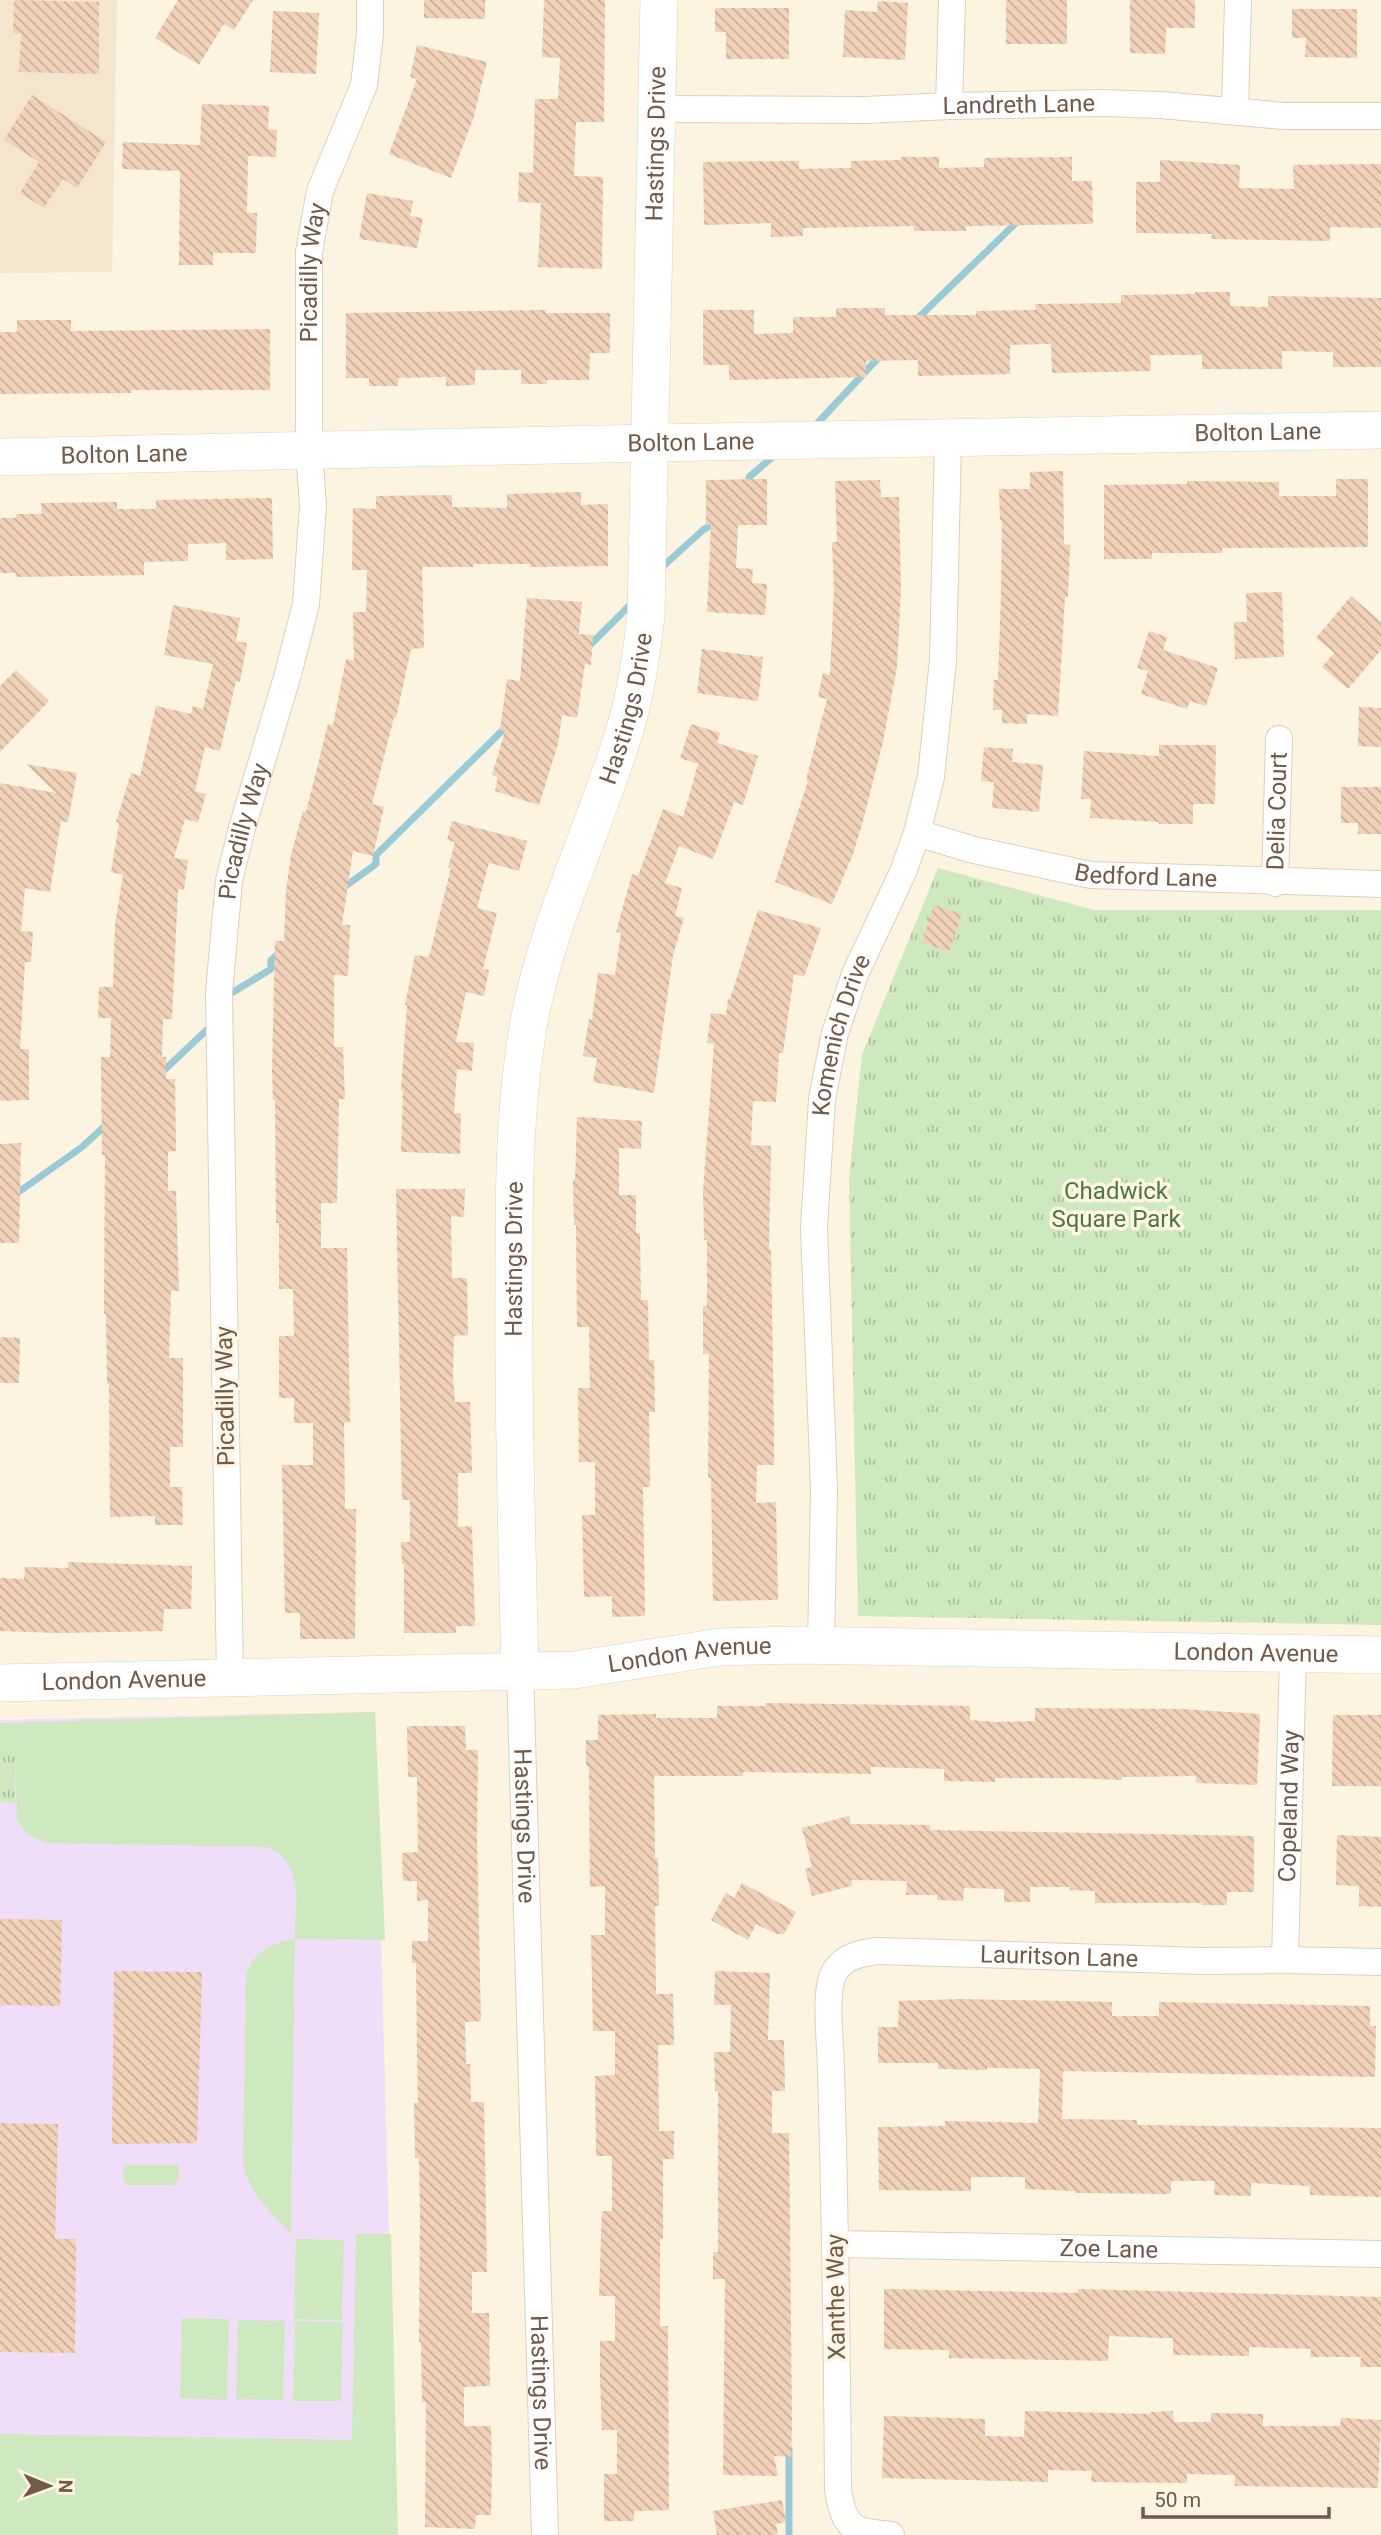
<svg xmlns="http://www.w3.org/2000/svg" width="1381" height="2535" font-family="Roboto,sans-serif">
  <defs>
    <pattern id="park-tufts" width="24" height="20" patternUnits="userSpaceOnUse" patternTransform="scale(1.75)"><rect width="24" height="20" fill="#cee9bf"/><path d="M3 7l-1-3M5 7V3M7 7l1-3M15 17l-1-3M17 17v-4M19 17l1-3" fill="none" stroke="#acc09d"/></pattern>
    <pattern id="building-back-hatch" width="6" height="6" patternUnits="userSpaceOnUse" patternTransform="scale(1.75)"><rect width="6" height="6" fill="#f1d2b8"/><path d="M-1 5l2 2M0 0l6 6M5-1l2 2" fill="none" stroke="#c8ad98"/></pattern>
  </defs>
  <rect width="100%" height="100%" fill="#fcf3e0"/>
  <path fill="#f4e5ce" d="M 0,0 L 117,0 L 112,272 L 0,273 Z"/>
  <path fill="#f0ddf8" d="M 375,1712 L 397,2535 L 0,2535 L 0,1720 Z"/>
  <path fill="#cee9bf" d="M 375,1712 L 385,1940 L 295,1939 L 291,2233 C 270,2211 247,2192 243,2161 L 246,1975 C 254,1950 271,1945 295,1938 C 295,1903 305,1864 268,1847 L 48,1843 C 33,1839 24,1833 17,1819 L 15,1756 L 0,1755 L 0,1723 Z
    M 124,2165 L 178,2165 L 179,2180 L 174,2185 L 129,2185 L 123,2181 Z
    M 356,2234 L 391,2234 L 398,2535 L 0,2535 L 0,2434 L 352,2440 Z
    M 296,2239 L 344,2240 L 342,2320 L 294,2319 Z
    M 182,2318 L 229,2319 L 227,2400 L 180,2398 Z
    M 238,2320 L 285,2321 L 283,2400 L 236,2399 Z
    M 295,2321 L 343,2322 L 341,2401 L 293,2401 Z"/>
  <path fill="url(#park-tufts)" d="M 938,868 L 1094,910 L 1381,910 L 1381,1625 L 858,1616 L 849,1178 L 862,1055 Z
    M 0,1755 L 15,1756 L 15,1803 L 0,1802 Z"/>
  <g fill="none" stroke-linecap="round" stroke-linejoin="round">
    <path stroke="#9bcad7" stroke-width="7" d="M 916,320 L 1020,219
      M 814,427 L 880,356
      M 749,487 L 749,477 L 775,455
      M 660,569 L 703,530 L 717,521
      M 588,647 L 634,601
      M 343,888 L 376,864 L 376,855 L 509,724
      M 225,997 L 271,969 L 271,960 L 281,951
      M 159,1075 L 212,1025
      M 0,1197 L 9,1191 L 20,1191 L 82,1147 L 107,1124
      M 789,2449 L 789,2535"/>
  </g>
  <path fill="url(#building-back-hatch)" d="M 14,0 L 99,2 L 99,74 L 19,72 L 21,33 L 13,33 Z
    M 178,0 L 253,0 L 234,30 L 224,24 L 199,65 L 155,38 Z
    M 424,0 L 485,0 L 485,19 L 424,18 Z
    M 544,0 L 605,0 L 604,122 L 576,122 L 574,176 L 603,177 L 602,269 L 538,267 L 541,203 L 518,202 L 519,172 L 533,173 L 535,99 L 558,99 L 560,58 L 542,57 Z
    M 1006,0 L 1067,0 L 1067,44 L 1006,44 Z
    M 1130,0 L 1195,0 L 1195,28 L 1166,28 L 1165,54 L 1130,53 Z
    M 878,1 L 908,3 L 905,60 L 843,57 L 845,10 L 877,12 Z
    M 715,8 L 789,8 L 789,59 L 726,59 L 726,32 L 715,32 Z
    M 1292,9 L 1357,9 L 1357,58 L 1305,57 L 1306,38 L 1292,38 Z
    M 273,11 L 319,13 L 316,74 L 270,72 Z
    M 417,45 L 487,62 L 474,116 L 451,178 L 389,154 L 417,79 L 410,77 Z
    M 32,95 L 106,142 L 77,188 L 63,179 L 44,208 L 20,193 L 39,162 L 4,140 Z
    M 202,104 L 269,106 L 268,129 L 277,130 L 276,157 L 248,156 L 247,213 L 257,213 L 256,253 L 213,253 L 213,265 L 179,265 L 180,171 L 122,169 L 123,142 L 200,145 Z
    M 901,157 L 939,157 L 939,168 L 984,167 L 984,158 L 1072,157 L 1072,181 L 1092,181 L 1093,224 L 966,226 L 966,231 L 914,231 L 914,226 L 803,228 L 803,236 L 771,237 L 771,223 L 704,225 L 703,162 L 799,161 L 799,169 L 851,168 L 851,161 L 901,160 Z
    M 1160,160 L 1240,165 L 1239,188 L 1294,189 L 1293,165 L 1381,164 L 1381,228 L 1330,227 L 1330,241 L 1211,239 L 1212,234 L 1136,233 L 1136,182 L 1160,182 Z
    M 367,193 L 413,201 L 410,216 L 423,218 L 417,248 L 359,239 Z
    M 1195,292 L 1230,292 L 1230,306 L 1268,307 L 1268,296 L 1381,298 L 1381,367 L 1333,367 L 1333,352 L 1282,351 L 1282,369 L 1202,369 L 1202,355 L 1150,355 L 1151,371 L 1052,373 L 1051,344 L 1010,345 L 1010,374 L 918,376 L 918,360 L 866,361 L 866,377 L 729,380 L 729,365 L 703,365 L 703,310 L 754,310 L 754,334 L 793,333 L 793,317 L 836,317 L 836,308 L 885,308 L 885,315 L 976,315 L 976,311 L 1036,310 L 1035,304 L 1121,303 L 1121,295 L 1195,294 Z
    M 546,310 L 546,313 L 610,313 L 610,353 L 590,353 L 589,380 L 547,380 L 547,384 L 521,384 L 521,370 L 475,370 L 475,385 L 446,386 L 446,377 L 398,378 L 398,386 L 369,386 L 369,378 L 346,378 L 346,313 Z
    M 17,320 L 71,320 L 71,331 L 270,329 L 270,390 L 131,390 L 131,393 L 0,394 L 0,332 L 17,332 Z
    M 1063,471 L 1064,544 L 1070,545 L 1068,597 L 1065,597 L 1058,716 L 1027,714 L 1027,724 L 1002,723 L 1002,710 L 993,710 L 994,680 L 998,680 L 1001,595 L 1002,520 L 1000,520 L 999,489 L 1030,489 L 1030,472 Z
    M 767,479 L 767,525 L 738,525 L 736,568 L 753,569 L 752,583 L 767,584 L 765,615 L 707,612 L 711,525 L 706,525 L 706,480 Z
    M 1336,479 L 1368,479 L 1368,547 L 1222,548 L 1222,553 L 1152,553 L 1152,559 L 1104,559 L 1104,485 L 1187,484 L 1187,481 L 1279,482 L 1279,496 L 1336,496 Z
    M 880,480 L 881,497 L 899,497 L 901,589 L 897,667 L 883,742 L 863,821 L 853,854 L 832,904 L 775,882 L 808,781 L 806,780 L 827,699 L 818,697 L 823,673 L 830,675 L 834,590 L 832,542 L 837,542 L 835,481 Z
    M 581,492 L 581,505 L 608,504 L 608,566 L 530,567 L 530,564 L 473,564 L 473,567 L 422,567 L 424,648 L 411,649 L 396,718 L 394,717 L 372,804 L 384,807 L 373,856 L 353,851 L 342,925 L 350,925 L 348,976 L 334,975 L 334,1047 L 343,1047 L 345,1099 L 339,1099 L 337,1203 L 321,1203 L 321,1248 L 347,1248 L 350,1422 L 344,1423 L 345,1509 L 356,1509 L 355,1639 L 300,1639 L 300,1613 L 285,1613 L 282,1465 L 313,1465 L 313,1423 L 294,1423 L 294,1398 L 279,1398 L 279,1336 L 294,1336 L 293,1289 L 279,1289 L 279,1223 L 276,1223 L 275,1100 L 273,1100 L 272,1071 L 275,941 L 284,941 L 286,890 L 291,855 L 303,811 L 306,812 L 328,724 L 333,725 L 346,659 L 354,661 L 353,612 L 366,612 L 367,570 L 352,570 L 353,508 L 376,509 L 376,496 L 452,495 L 452,507 L 507,508 L 507,494 Z
    M 272,498 L 273,559 L 226,560 L 226,543 L 188,544 L 188,561 L 144,562 L 144,575 L 16,577 L 16,573 L 0,573 L 0,518 L 16,518 L 16,514 L 42,514 L 41,503 L 117,502 L 117,509 L 156,509 L 156,500 Z
    M 1282,592 L 1284,657 L 1235,659 L 1234,622 L 1247,622 L 1246,593 Z
    M 1351,596 L 1381,622 L 1381,650 L 1348,689 L 1322,667 L 1334,653 L 1316,638 Z
    M 527,598 L 582,602 L 579,634 L 593,635 L 591,665 L 585,664 L 577,718 L 562,715 L 558,744 L 539,805 L 495,791 L 498,777 L 492,775 L 505,731 L 500,730 L 507,679 L 520,681 Z
    M 173,605 L 240,618 L 236,641 L 247,643 L 240,682 L 236,681 L 220,751 L 205,747 L 195,791 L 206,794 L 198,822 L 185,819 L 174,858 L 188,860 L 184,890 L 178,889 L 172,1019 L 163,1019 L 162,1057 L 166,1057 L 166,1079 L 175,1079 L 176,1151 L 168,1152 L 168,1191 L 176,1191 L 179,1291 L 171,1291 L 169,1358 L 183,1358 L 183,1447 L 170,1447 L 170,1487 L 182,1487 L 183,1525 L 155,1525 L 155,1516 L 110,1517 L 109,1384 L 107,1384 L 106,1314 L 104,1314 L 105,1155 L 102,1155 L 101,1057 L 110,1057 L 111,1018 L 98,1018 L 99,987 L 113,987 L 115,925 L 123,875 L 111,872 L 119,823 L 116,822 L 131,773 L 140,776 L 156,706 L 191,714 L 193,706 L 203,709 L 213,664 L 164,655 Z
    M 1149,631 L 1167,637 L 1163,650 L 1218,668 L 1206,706 L 1190,701 L 1187,709 L 1141,694 L 1148,671 L 1137,668 Z
    M 702,649 L 763,657 L 758,701 L 697,693 Z
    M 16,670 L 49,701 L 0,752 L 0,686 Z
    M 1359,707 L 1381,708 L 1381,747 L 1358,746 Z
    M 691,724 L 720,733 L 717,743 L 758,756 L 743,805 L 734,802 L 713,859 L 679,846 L 665,883 L 682,888 L 675,916 L 684,918 L 673,955 L 654,1093 L 593,1082 L 597,1058 L 583,1056 L 589,1019 L 592,1020 L 598,973 L 615,975 L 621,933 L 616,932 L 632,874 L 638,876 L 663,809 L 683,817 L 698,764 L 680,758 Z
    M 1159,745 L 1216,745 L 1215,804 L 1193,804 L 1193,824 L 1159,824 L 1159,822 L 1090,818 L 1091,799 L 1081,799 L 1084,751 L 1159,756 Z
    M 984,747 L 1013,749 L 1012,762 L 1043,765 L 1039,812 L 992,808 L 994,782 L 981,781 Z
    M 26,764 L 77,773 L 68,822 L 61,821 L 50,892 L 25,888 L 21,931 L 33,932 L 31,962 L 25,962 L 20,1049 L 29,1049 L 29,1100 L 0,1101 L 0,783 L 56,793 Z
    M 1341,787 L 1381,787 L 1381,834 L 1358,834 L 1358,823 L 1341,823 Z
    M 452,821 L 527,841 L 519,871 L 489,863 L 477,908 L 497,913 L 483,969 L 489,970 L 484,996 L 466,992 L 456,1042 L 474,1043 L 472,1071 L 457,1069 L 454,1113 L 461,1113 L 460,1154 L 401,1152 L 403,1090 L 401,1090 L 407,1005 L 405,1005 L 415,955 L 429,957 L 451,868 L 448,868 L 455,842 L 447,840 Z
    M 934,905 L 962,914 L 949,952 L 922,942 Z
    M 758,910 L 821,928 L 804,977 L 794,974 L 783,1053 L 779,1053 L 776,1102 L 753,1101 L 751,1145 L 771,1146 L 769,1249 L 771,1249 L 774,1430 L 774,1465 L 757,1465 L 756,1503 L 776,1502 L 778,1600 L 713,1601 L 711,1478 L 708,1478 L 709,1354 L 703,1354 L 703,1306 L 707,1306 L 707,1240 L 704,1240 L 703,1191 L 714,1044 L 707,1043 L 711,1013 L 726,1015 L 728,999 L 730,999 Z
    M 577,1117 L 642,1121 L 641,1149 L 619,1148 L 619,1195 L 636,1195 L 636,1233 L 640,1233 L 641,1300 L 648,1300 L 649,1360 L 654,1360 L 655,1412 L 649,1412 L 650,1487 L 643,1487 L 645,1616 L 612,1617 L 612,1596 L 584,1597 L 582,1515 L 595,1515 L 595,1462 L 579,1462 L 578,1388 L 590,1388 L 589,1327 L 577,1327 L 576,1225 L 574,1225 L 573,1180 L 575,1180 Z
    M 21,1143 L 19,1243 L 0,1243 L 0,1144 Z
    M 396,1189 L 465,1189 L 464,1217 L 451,1216 L 452,1278 L 467,1278 L 468,1335 L 454,1336 L 453,1376 L 455,1402 L 470,1402 L 472,1473 L 458,1473 L 458,1527 L 472,1526 L 475,1626 L 456,1626 L 456,1633 L 404,1633 L 404,1564 L 402,1564 L 401,1542 L 410,1542 L 410,1500 L 402,1500 Z
    M 0,1337 L 20,1338 L 19,1383 L 0,1383 Z
    M 68,1562 L 192,1566 L 191,1609 L 164,1609 L 163,1631 L 59,1633 L 0,1631 L 0,1578 L 24,1579 L 25,1567 L 68,1568 Z
    M 765,1703 L 970,1706 L 970,1720 L 996,1722 L 1035,1721 L 1035,1708 L 1181,1709 L 1260,1714 L 1257,1785 L 1196,1783 L 1196,1776 L 1122,1777 L 1122,1780 L 1075,1778 L 995,1778 L 995,1782 L 944,1781 L 944,1769 L 871,1767 L 871,1774 L 743,1772 L 743,1776 L 654,1776 L 655,1858 L 658,1858 L 659,1906 L 655,1906 L 656,1994 L 673,1994 L 674,2045 L 658,2045 L 659,2131 L 674,2131 L 674,2159 L 663,2159 L 663,2239 L 660,2239 L 660,2326 L 668,2326 L 669,2510 L 634,2511 L 634,2521 L 604,2521 L 604,2474 L 617,2474 L 617,2430 L 602,2430 L 600,2378 L 600,2341 L 615,2341 L 615,2296 L 599,2296 L 602,2211 L 612,2211 L 612,2156 L 596,2156 L 595,2076 L 615,2075 L 615,2031 L 593,2031 L 591,1935 L 605,1935 L 605,1886 L 590,1887 L 589,1766 L 586,1766 L 586,1740 L 598,1740 L 598,1715 L 656,1714 L 656,1718 L 717,1718 L 717,1706 L 765,1706 Z
    M 1333,1715 L 1381,1715 L 1381,1786 L 1332,1786 Z
    M 407,1726 L 465,1726 L 466,1750 L 478,1750 L 477,1841 L 481,2021 L 465,2022 L 466,2064 L 470,2064 L 471,2102 L 484,2102 L 487,2272 L 472,2272 L 472,2313 L 489,2313 L 490,2386 L 464,2387 L 464,2426 L 491,2426 L 492,2468 L 491,2515 L 476,2515 L 475,2529 L 425,2527 L 426,2402 L 422,2402 L 421,2342 L 419,2342 L 420,2215 L 419,2158 L 415,2158 L 414,2103 L 418,2103 L 417,2051 L 416,1963 L 412,1963 L 412,1941 L 428,1941 L 428,1900 L 417,1901 L 417,1881 L 403,1881 L 402,1853 L 418,1852 L 417,1777 L 408,1777 Z
    M 849,1816 L 851,1824 L 930,1825 L 930,1830 L 1254,1836 L 1254,1892 L 1227,1892 L 1227,1905 L 1202,1905 L 1202,1903 L 1095,1903 L 1095,1891 L 1070,1890 L 1070,1887 L 1030,1887 L 1030,1902 L 1004,1902 L 1004,1889 L 964,1888 L 963,1901 L 937,1900 L 937,1895 L 906,1895 L 907,1881 L 851,1880 L 852,1886 L 812,1896 L 805,1869 L 812,1867 L 802,1828 Z
    M 1337,1835 L 1381,1837 L 1381,1907 L 1359,1906 L 1359,1886 L 1336,1885 Z
    M 742,1883 L 796,1912 L 784,1934 L 776,1934 L 756,1924 L 748,1940 L 711,1920 L 726,1893 L 734,1898 Z
    M 0,1919 L 62,1920 L 60,2006 L 0,2005 Z
    M 114,1971 L 202,1972 L 197,2143 L 112,2144 Z
    M 715,1971 L 770,1973 L 768,2040 L 784,2040 L 785,2091 L 772,2091 L 772,2133 L 789,2133 L 792,2425 L 791,2457 L 774,2456 L 778,2476 L 723,2475 L 725,2279 L 713,2279 L 713,2252 L 718,2252 L 718,2091 L 715,2091 L 714,2052 L 730,2052 L 731,2005 L 714,2005 Z
    M 961,1999 L 1112,2002 L 1112,2016 L 1159,2016 L 1159,2002 L 1370,2006 L 1370,2026 L 1376,2026 L 1375,2077 L 1063,2071 L 1062,2119 L 1137,2120 L 1137,2125 L 1381,2128 L 1381,2197 L 1310,2195 L 1310,2186 L 1251,2183 L 1251,2196 L 1214,2195 L 1215,2181 L 1171,2181 L 1171,2194 L 1075,2193 L 1075,2191 L 1025,2189 L 1025,2177 L 971,2177 L 971,2191 L 879,2190 L 878,2127 L 945,2126 L 945,2121 L 1038,2123 L 1040,2069 L 987,2068 L 987,2070 L 938,2069 L 938,2063 L 878,2063 L 878,2027 L 898,2027 L 899,2001 Z
    M 0,2123 L 58,2124 L 55,2239 L 76,2239 L 75,2353 L 0,2352 Z
    M 884,2289 L 1078,2293 L 1078,2289 L 1381,2297 L 1381,2367 L 1360,2367 L 1361,2357 L 1310,2357 L 1311,2349 L 1249,2347 L 1249,2356 L 1173,2355 L 1173,2338 L 1159,2338 L 1109,2336 L 1108,2361 L 949,2358 L 949,2350 L 884,2349 Z
    M 1025,2411 L 1151,2414 L 1151,2412 L 1173,2411 L 1174,2422 L 1211,2422 L 1211,2413 L 1263,2414 L 1263,2426 L 1340,2426 L 1341,2418 L 1381,2420 L 1378,2488 L 1235,2486 L 1235,2475 L 1187,2474 L 1187,2483 L 1091,2482 L 1092,2471 L 1048,2470 L 1048,2482 L 882,2478 L 884,2416 L 985,2419 L 985,2436 L 1024,2437 Z
    M 782,2500 L 786,2522 L 776,2524 L 778,2535 L 717,2535 L 713,2511 Z"/>
  <g fill="none" stroke-linecap="round" stroke-linejoin="round">
    <defs>
      <g id="street">
        <path d="M 949,106 L 952,0"/>
        <path id="s1" d="M 657,109 L 866,110 L 949,106 L 1102,103 L 1161,105 L 1284,116 L 1381,116"/>
        <path d="M 1235,110 L 1238,0"/>
        <path id="s2" d="M 917,833 L 974,850 L 1091,875 L 1381,884"/>
        <path id="s3" d="M 1275,883 L 1279,739"/>
        <path id="s4" d="M 821,1644 L 824,1490 L 814,1228 L 822,1099 L 835,1033 L 855,974 L 903,872 L 917,833 L 931,777 L 943,660 L 948,439"/>
        <path id="s5" d="M 520,1670 L 545,2535"/>
        <path id="s6" d="M 230,1679 L 219,992 L 229,881 L 242,828 L 288,674 L 306,604 L 313,506 L 309,450 L 309,252 L 320,191 L 364,85 L 370,34 L 370,0"/>
        <path id="s7" d="M 1285,1960 L 1293,1654"/>
        <path id="s8" d="M 836,2244 L 1381,2254"/>
        <path id="s9" d="M 891,2535 C 853,2531 844,2530 838,2489 C 837,2349 835,2210 831,2070 C 831,2045 823,1990 835,1971 C 845,1956 861,1953 877,1951 L 1203,1961 L 1285,1960 L 1381,1962"/>
      </g>
      <g id="secondary">
        <path id="s10" d="M 0,457 L 651,443 L 1381,430"/>
        <path id="s11" d="M 520,1670 C 517,1544 513,1418 514,1293 C 514,1206 513,1120 527,1034 C 543,932 590,840 621,742 C 635,701 641,658 646,615 L 659,0"/>
        <path id="s12" d="M 0,1683 L 574,1670 L 720,1647 L 795,1645 L 1381,1655"/>
      </g>
    </defs>
    <use href="#street" stroke="#e0cfbc" stroke-width="28"/>
    <use href="#secondary" stroke="#e5d0ba" stroke-width="38"/>
    <use href="#street" stroke="#fff" stroke-width="26"/>
    <use href="#secondary" stroke="#fff" stroke-width="37"/>
  </g>
  <g text-anchor="middle" stroke-width="7" stroke-linejoin="round" paint-order="stroke">
    <g font-size="24" fill="#725948" stroke="#fff6e6">
      <text dy="8" stroke="none"><textPath href="#s1" startOffset="362">Landreth Lane</textPath></text>
      <text dy="8" stroke="none"><textPath href="#s11" startOffset="1545">Hastings Drive</textPath></text>
      <text dy="8" stroke="none"><textPath href="#s6" startOffset="1418">Picadilly Way</textPath></text>
      <text dy="8" stroke="none"><textPath href="#s10" startOffset="1258">Bolton Lane</textPath></text>
      <text dy="8" stroke="none"><textPath href="#s10" startOffset="691">Bolton Lane</textPath></text>
      <text dy="8" stroke="none"><textPath href="#s10" startOffset="124">Bolton Lane</textPath></text>
      <text dy="8" stroke="none"><textPath href="#s11" startOffset="978">Hastings Drive</textPath></text>
      <text dy="8" stroke="none"><textPath href="#s3" startOffset="72">Delia Court</textPath></text>
      <text dy="8" stroke="none"><textPath href="#s6" startOffset="850">Picadilly Way</textPath></text>
      <text dy="8" stroke="none"><textPath href="#s2" startOffset="234">Bedford Lane</textPath></text>
      <text dy="8" stroke="none"><textPath href="#s4" startOffset="612">Komenich Drive</textPath></text>
      <text dy="8" stroke="none"><textPath href="#s11" startOffset="411">Hastings Drive</textPath></text>
      <text transform="translate(225 1396) rotate(-91)" y="8">Picadilly Way</text>
      <text dy="8" stroke="none"><textPath href="#s12" startOffset="1258">London Avenue</textPath></text>
      <text dy="8" stroke="none"><textPath href="#s12" startOffset="691">London Avenue</textPath></text>
      <text dy="8" stroke="none"><textPath href="#s12" startOffset="124">London Avenue</textPath></text>
      <text dy="8" stroke="none"><textPath href="#s7" startOffset="154">Copeland Way</textPath></text>
      <text dy="8" stroke="none"><textPath href="#s5" startOffset="156">Hastings Drive</textPath></text>
      <text dy="8" stroke="none"><textPath href="#s9" startOffset="830">Lauritson Lane</textPath></text>
      <text dy="8" stroke="none"><textPath href="#s8" startOffset="273">Zoe Lane</textPath></text>
      <text transform="translate(836 2297) rotate(-91)" y="8">Xanthe Way</text>
      <text dy="8" stroke="none"><textPath href="#s5" startOffset="723">Hastings Drive</textPath></text>
    </g>
    <g font-size="24" fill="#4d7840" stroke="#fff6e6">
      <text x="1116" y="1199">Chadwick<tspan x="1116" dy="28">Square Park</tspan></text>
    </g>
  </g>
  <g transform="translate(49 2486) rotate(91)" stroke="#fff6e6" stroke-width="5" paint-order="stroke">
  <path d="M0-5L12 26L0 18L-12 26Z" fill="#725948"/>
  <text y="-10" font-size="19" font-weight="bold" text-anchor="middle" fill="#725948">N</text>
  </g>
  <path d="M1143 2507v10h186v-10" fill="none" stroke="#725948" stroke-width="3.5"/>
  <text x="1154" y="2507" font-size="21" fill="#725948" stroke="#fff6e6" stroke-width="5" paint-order="stroke">50 m</text>
</svg>
